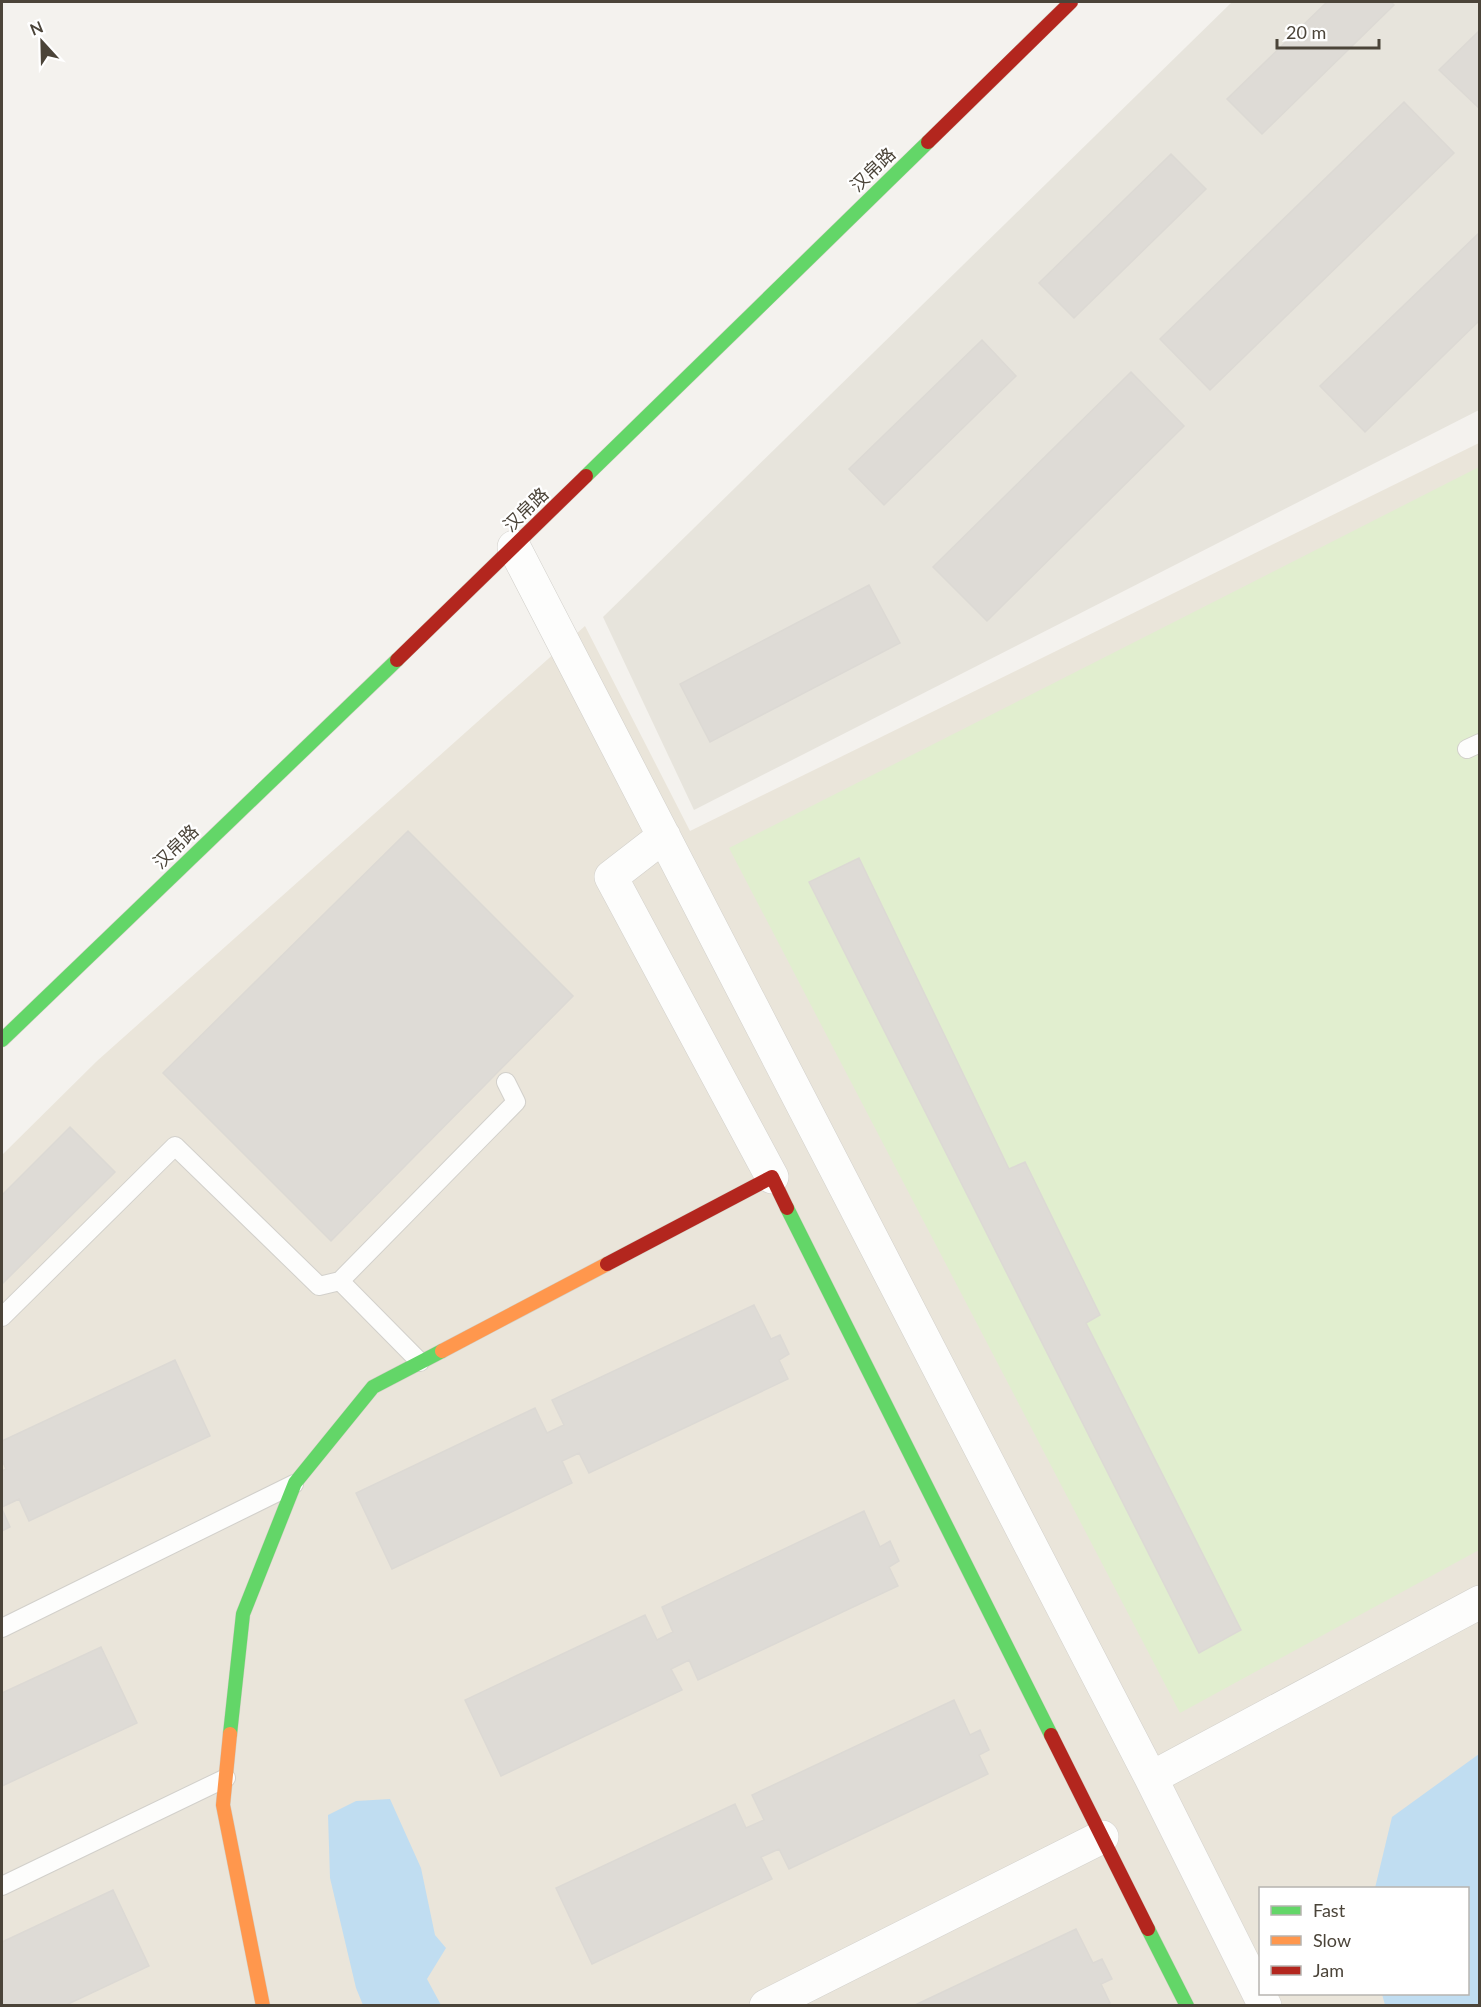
<svg xmlns="http://www.w3.org/2000/svg" width="1481" height="2007" font-family="Lato,'Noto Sans SC',sans-serif">
  <rect width="100%" height="100%" fill="#f4f2ee"/>
  <path fill="#e7e4dc" d="M 1232,2 L 1479,2 L 1479,410 L 694,810 L 603,617 Z"/>
  <path fill="#eae5da" fill-rule="evenodd" d="M 1479,443 L 1479,2005 L 2,2006 L 2,1155 L 97,1061 L 585,626 L 690,831 ZM 1260,1888 L 1468,1888 L 1468,1994 L 1260,1994 Z"/>
  <path fill="#e1eecf" d="M 1479,467 L 1479,1550 L 1180,1713 L 729,848 Z"/>
  <path fill="#c0ddf1" d="M 1479,1754 L 1479,2005 L 1385,2005 L 1382,1994 L 1468,1994 L 1468,1888 L 1375,1888 L 1392,1817 Z
    M 390,1799 L 421,1868 L 435,1935 L 446,1948 L 427,1979 L 441,2005 L 363,2005 L 356,1988 L 330,1878 L 328,1815 L 356,1801 Z"/>
  <path fill="#dedbd6" stroke="#dcd9d4" stroke-width="1.5" d="M 1327,2 L 1391,2 L 1394,5 L 1262,134 L 1227,99 Z
    M 1480,30 L 1480,109 L 1439,70 Z
    M 1404,102 L 1454,153 L 1210,390 L 1160,339 Z
    M 1171,154 L 1206,189 L 1074,318 L 1039,283 Z
    M 1480,232 L 1480,320 L 1365,432 L 1320,386 Z
    M 982,340 L 1016,376 L 884,505 L 849,469 Z
    M 1131,372 L 1184,426 L 987,621 L 933,567 Z
    M 869,585 L 900,643 L 710,742 L 680,684 Z
    M 408,831 L 573,996 L 331,1241 L 163,1073 Z
    M 859,858 L 1009,1169 L 1025,1162 L 1100,1315 L 1086,1323 L 1241,1630 L 1199,1653 L 809,882 Z
    M 70,1127 L 115,1172 L 2,1284 L 2,1195 Z
    M 754,1305 L 771,1339 L 780,1335 L 789,1354 L 779,1360 L 788,1379 L 589,1473 L 579,1453 L 562,1461 L 572,1483 L 392,1569 L 356,1493 L 535,1408 L 547,1433 L 564,1425 L 552,1400 Z
    M 175,1360 L 210,1436 L 29,1521 L 19,1499 L 2,1507 L 2,1471 L 6,1469 L 2,1460 L 2,1441 Z
    M 2,1509 L 10,1527 L 2,1531 Z
    M 864,1511 L 880,1547 L 890,1541 L 899,1561 L 889,1567 L 898,1586 L 698,1680 L 689,1660 L 671,1669 L 682,1690 L 501,1776 L 465,1700 L 645,1615 L 657,1640 L 673,1632 L 662,1607 Z
    M 101,1647 L 137,1723 L 2,1786 L 2,1693 Z
    M 954,1700 L 970,1735 L 980,1730 L 989,1750 L 979,1755 L 988,1774 L 789,1869 L 779,1849 L 761,1857 L 772,1879 L 592,1964 L 556,1888 L 735,1804 L 746,1828 L 764,1820 L 752,1795 Z
    M 113,1890 L 149,1966 L 64,2006 L 2,2006 L 2,1942 Z
    M 1076,1929 L 1093,1963 L 1102,1959 L 1112,1979 L 1101,1984 L 1110,2003 L 1105,2006 L 913,2006 Z"/>
  <g fill="none" stroke-linecap="round" stroke-linejoin="round">
    <defs>
      <path id="lane" d="M 1467,749 L 1480,743
        M 2,1317 L 175,1146 L 319,1286 L 340,1281
        M 420,1362 L 340,1281 L 516,1102 L 506,1082
        M 2,1628 L 294,1484
        M 2,1886 L 226,1778"/>
      <path id="street" d="M 514,547 L 1151,1778 L 1265,2006
        M 664,836 L 611,877 L 772,1177
        M 1151,1778 L 1480,1602
        M 766,2006 L 1102,1837"/>
      <path id="fast" d="M 586,476 L 928,142
        M 2,1040 L 397,660
        M 787,1208 L 1051,1735
        M 230,1734 L 243,1614 L 295,1483 L 373,1387 L 442,1351
        M 1148,1929 L 1187,2006"/>
      <path id="slow" d="M 442,1351 L 607,1264
        M 230,1734 L 223,1805 L 263,2006"/>
      <path id="jam" d="M 928,142 L 1071,2
        M 397,660 L 586,476
        M 607,1264 L 772,1177 L 787,1208
        M 1051,1735 L 1148,1929"/>
    </defs>
    <use href="#lane" stroke="#d2d0cb" stroke-width="20"/>
    <use href="#street" stroke="#d2d0cb" stroke-width="34"/>
    <use href="#fast" stroke="#d3cfc5" stroke-width="15"/>
    <use href="#slow" stroke="#d3cfc5" stroke-width="15"/>
    <use href="#jam" stroke="#d3cfc5" stroke-width="15"/>
    <use href="#lane" stroke="#fdfdfc" stroke-width="18"/>
    <use href="#street" stroke="#fdfdfc" stroke-width="33"/>
    <use href="#fast" stroke="#63d668" stroke-width="14"/>
    <use href="#slow" stroke="#ff974d" stroke-width="14"/>
    <use href="#jam" stroke="#b3261e" stroke-width="14"/>
  </g>
  <g text-anchor="middle" stroke-width="4.5" stroke-linejoin="round" paint-order="stroke">
    <g font-size="18" fill="#4b4439" stroke="#fff">
      <text transform="translate(873 170) rotate(-44)" y="6">汉帛路</text>
      <text transform="translate(526 510) rotate(-44)" y="6">汉帛路</text>
      <text transform="translate(176 847) rotate(-44)" y="6">汉帛路</text>
    </g>
  </g>
  <rect width="1481" height="2007" fill="none" stroke="#4b4439" stroke-width="6"/>
  <rect x="1259" y="1887" width="210" height="108" fill="#ffffff" stroke="#b7b4b0" stroke-width="1.5"/>
  <rect x="1271" y="1906" width="30" height="9" fill="#63d668" stroke="#b7b4b0" stroke-width="1.5"/>
  <text x="1313" y="1917" font-size="18" fill="#4b4439">Fast</text>
  <rect x="1271" y="1936" width="30" height="9" fill="#ff974d" stroke="#b7b4b0" stroke-width="1.5"/>
  <text x="1313" y="1947" font-size="18" fill="#4b4439">Slow</text>
  <rect x="1271" y="1966" width="30" height="9" fill="#b3261e" stroke="#b7b4b0" stroke-width="1.5"/>
  <text x="1313" y="1977" font-size="18" fill="#4b4439">Jam</text>
  <g transform="translate(42 42) rotate(338)" stroke="#ffffff" stroke-width="4.5" paint-order="stroke">
  <path d="M0-4.5L10 22L0 15L-10 22Z" fill="#4b4439"/>
  <text y="-9" font-size="16" font-weight="bold" text-anchor="middle" fill="#4b4439">N</text>
  </g>
  <path d="M1277 39v9h102v-9" fill="none" stroke="#4b4439" stroke-width="3"/>
  <text x="1286" y="39" font-size="18" fill="#4b4439" stroke="#ffffff" stroke-width="4.5" paint-order="stroke">20 m</text>
</svg>
